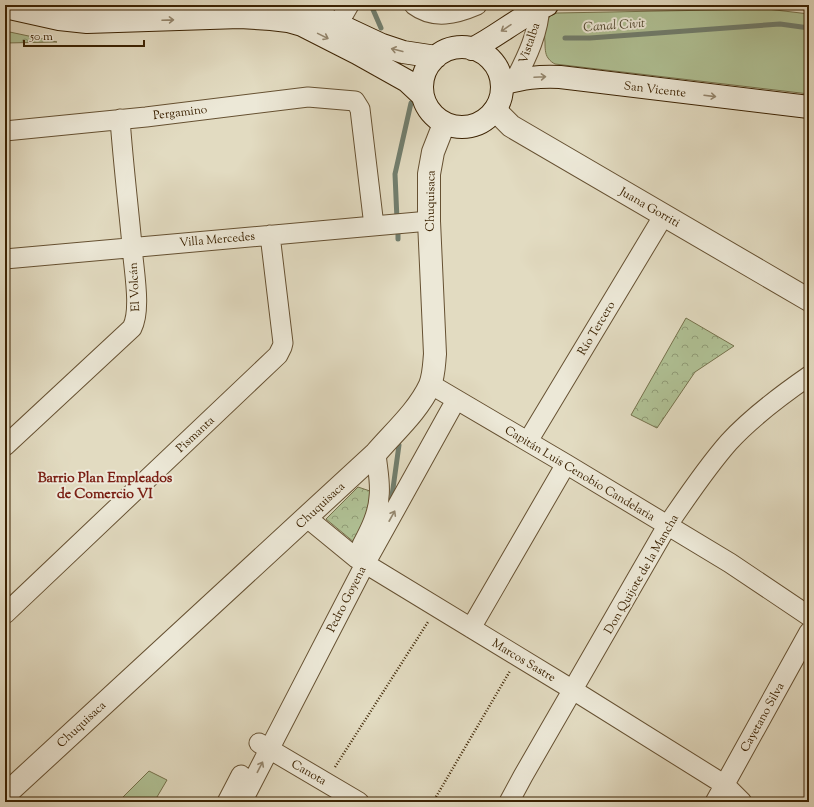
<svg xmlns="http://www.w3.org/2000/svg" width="814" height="807" font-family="'Sorts Mill Goudy',serif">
  <defs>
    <pattern id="forest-crowns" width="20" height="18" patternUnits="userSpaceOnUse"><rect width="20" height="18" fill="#b0c195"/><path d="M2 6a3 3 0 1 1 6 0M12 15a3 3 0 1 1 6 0" fill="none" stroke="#909c77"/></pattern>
  </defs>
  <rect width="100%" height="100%" fill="#e2dbc1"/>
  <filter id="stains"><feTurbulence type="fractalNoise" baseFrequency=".005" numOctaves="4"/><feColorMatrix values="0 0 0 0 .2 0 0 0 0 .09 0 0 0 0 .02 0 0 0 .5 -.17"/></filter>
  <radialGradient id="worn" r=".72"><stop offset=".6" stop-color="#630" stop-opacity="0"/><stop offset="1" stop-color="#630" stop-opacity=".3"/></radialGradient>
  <path fill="#b0c195" stroke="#76724c" d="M 767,9 L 809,14 L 809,94 L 555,64 C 553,63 550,61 548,58 C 545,54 545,47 545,42 C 544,30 543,17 557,13 Z
    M 149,771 L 167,780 L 154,802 L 118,802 Z"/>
  <path fill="url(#forest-crowns)" stroke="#76724c" d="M 5,31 L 57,42 L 5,43 Z
    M 686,318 L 734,346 L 695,372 L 657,428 L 631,415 Z
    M 358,487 L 370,491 L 371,509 L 355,543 L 326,519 Z"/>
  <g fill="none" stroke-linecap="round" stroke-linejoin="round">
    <path stroke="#717e6e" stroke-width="5" d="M 371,5 L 381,28
      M 565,38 L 590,38 L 780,24 L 809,28
      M 397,220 L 395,174 L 411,103
      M 398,228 L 398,239
      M 391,503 L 399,445"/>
    <defs>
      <path id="minor" d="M 414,5 C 434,20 456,14 477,5
        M 338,24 L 349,5
        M 515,80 C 527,57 539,32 540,5
        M 5,131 L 146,117 L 308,97 L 355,101 L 360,109 L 374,226
        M 5,259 L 429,221
        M 430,384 L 566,464 L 730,563 L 809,616
        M 528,441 L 664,215
        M 5,446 L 132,328 C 142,309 133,267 132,245 C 128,203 123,161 120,119
        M 306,517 L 356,558 L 573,690 L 725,785 L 742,802
        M 362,545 C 370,530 378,514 379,497 C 381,483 377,467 376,453
        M 5,614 L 278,355 L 282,347 L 283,343 L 270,235
        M 471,628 L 566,464
        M 259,743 L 359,802
        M 227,802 L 241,775
        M 242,802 L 365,564 L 456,400
        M 509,802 L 523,776 L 667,526 C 687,497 706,468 729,442 C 750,419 783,394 809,376
        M 715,802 L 809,632"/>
      <path id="tertiary" d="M 495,110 L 511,126 L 809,300
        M 5,795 L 376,453 C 394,432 418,411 430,385 C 434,375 434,364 435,354 L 429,221 L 429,174 L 433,152 L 444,124"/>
      <path id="secondary" d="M 85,5 L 108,5
        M 294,5 L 303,8 L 382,45 L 403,52 L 436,57
        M 5,7 L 59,19 L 87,22 L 240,17 L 271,19 L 288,21 L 302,25 L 357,53 L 407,81 L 423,96
        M422 87a40 40 0 1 1 80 0a40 40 0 1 1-80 0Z
        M 472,49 C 498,36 520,16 547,5
        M 502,84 C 523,78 538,76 560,77 L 809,107"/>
    </defs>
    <use href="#minor" stroke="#665132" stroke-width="21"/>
    <use href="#tertiary" stroke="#665132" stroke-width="24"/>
    <use href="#secondary" stroke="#3c2303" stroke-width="24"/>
    <path stroke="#3c2303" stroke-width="2.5" stroke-dasharray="1 2" stroke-linecap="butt" d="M 335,767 L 428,622
      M 433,802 L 510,671"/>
    <use href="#minor" stroke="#ece8d7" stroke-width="19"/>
    <use href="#tertiary" stroke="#ece8d7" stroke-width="22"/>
    <use href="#secondary" stroke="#ece8d7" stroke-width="22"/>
  </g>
  <defs><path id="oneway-shaft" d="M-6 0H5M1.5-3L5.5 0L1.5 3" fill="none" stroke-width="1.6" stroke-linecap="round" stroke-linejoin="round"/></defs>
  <g stroke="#94866d">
    <use href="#oneway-shaft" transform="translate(168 20) rotate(-2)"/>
    <use href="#oneway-shaft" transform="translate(506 28) rotate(146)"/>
    <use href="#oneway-shaft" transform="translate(323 36) rotate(26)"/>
    <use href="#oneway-shaft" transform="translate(397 50) rotate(-166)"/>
    <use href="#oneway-shaft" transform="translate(540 77) rotate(-3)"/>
    <use href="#oneway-shaft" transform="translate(710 96) rotate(7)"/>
    <use href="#oneway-shaft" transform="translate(392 516) rotate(-61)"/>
    <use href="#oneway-shaft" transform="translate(260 767) rotate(-63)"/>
  </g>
  <g text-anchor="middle" stroke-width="4" stroke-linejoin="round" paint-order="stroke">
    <g font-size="12" fill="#3c2303" stroke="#ece8d7">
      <text transform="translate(529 43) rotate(-71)" y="4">Vistalba</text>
      <text transform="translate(655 89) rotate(7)" y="4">San Vicente</text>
      <text transform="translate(180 112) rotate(-7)" y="4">Pergamino</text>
      <text transform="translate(430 201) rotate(-89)" y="4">Chuquisaca</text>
      <text transform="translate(650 207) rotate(30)" y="4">Juana Gorriti</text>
      <text transform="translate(217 239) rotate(-5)" y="4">Villa Mercedes</text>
      <text transform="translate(134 287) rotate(-93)" y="4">El Volcán</text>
      <text transform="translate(596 328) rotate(-59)" y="4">Río Tercero</text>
      <text transform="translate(195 434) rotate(-43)" y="4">Pismanta</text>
      <text transform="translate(580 473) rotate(31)" y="4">Capitán Luis Cenobio Candelaria</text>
      <text transform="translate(320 505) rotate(-43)" y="4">Chuquisaca</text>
      <text transform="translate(641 574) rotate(-60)" y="4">Don Quijote de la Mancha</text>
      <text transform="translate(346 599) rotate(-63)" y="4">Pedro Goyena</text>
      <text transform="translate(524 660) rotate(31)" y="4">Marcos Sastre</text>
      <text transform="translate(762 717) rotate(-61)" y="4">Cayetano Silva</text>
      <text transform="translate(81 724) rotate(-43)" y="4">Chuquisaca</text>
      <text transform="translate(309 772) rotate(30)" y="4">Canota</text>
    </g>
    <g font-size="13" font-style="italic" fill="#524930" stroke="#ece8d7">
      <text transform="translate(614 24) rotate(-4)" y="5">Canal Civit</text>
    </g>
    <g font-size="14" font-weight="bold" fill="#7a1f14" stroke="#ece8d7">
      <text x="105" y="482">Barrio Plan Empleados<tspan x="105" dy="16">de Comercio VI</tspan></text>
    </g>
  </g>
  <rect width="814" height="807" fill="none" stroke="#e2dbc1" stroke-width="20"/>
  <rect x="6" y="6" width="802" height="795" fill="none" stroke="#3c2303" stroke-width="2"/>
  <rect x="10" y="10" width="794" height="787" fill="none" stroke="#3c2303"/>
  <path d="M24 40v6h120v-6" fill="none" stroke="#3c2303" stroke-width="2"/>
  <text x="30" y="40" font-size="12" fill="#3c2303" stroke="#ece8d7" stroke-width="3" paint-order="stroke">50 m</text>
  <rect width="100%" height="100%" filter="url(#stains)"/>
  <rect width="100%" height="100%" fill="url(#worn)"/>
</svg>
